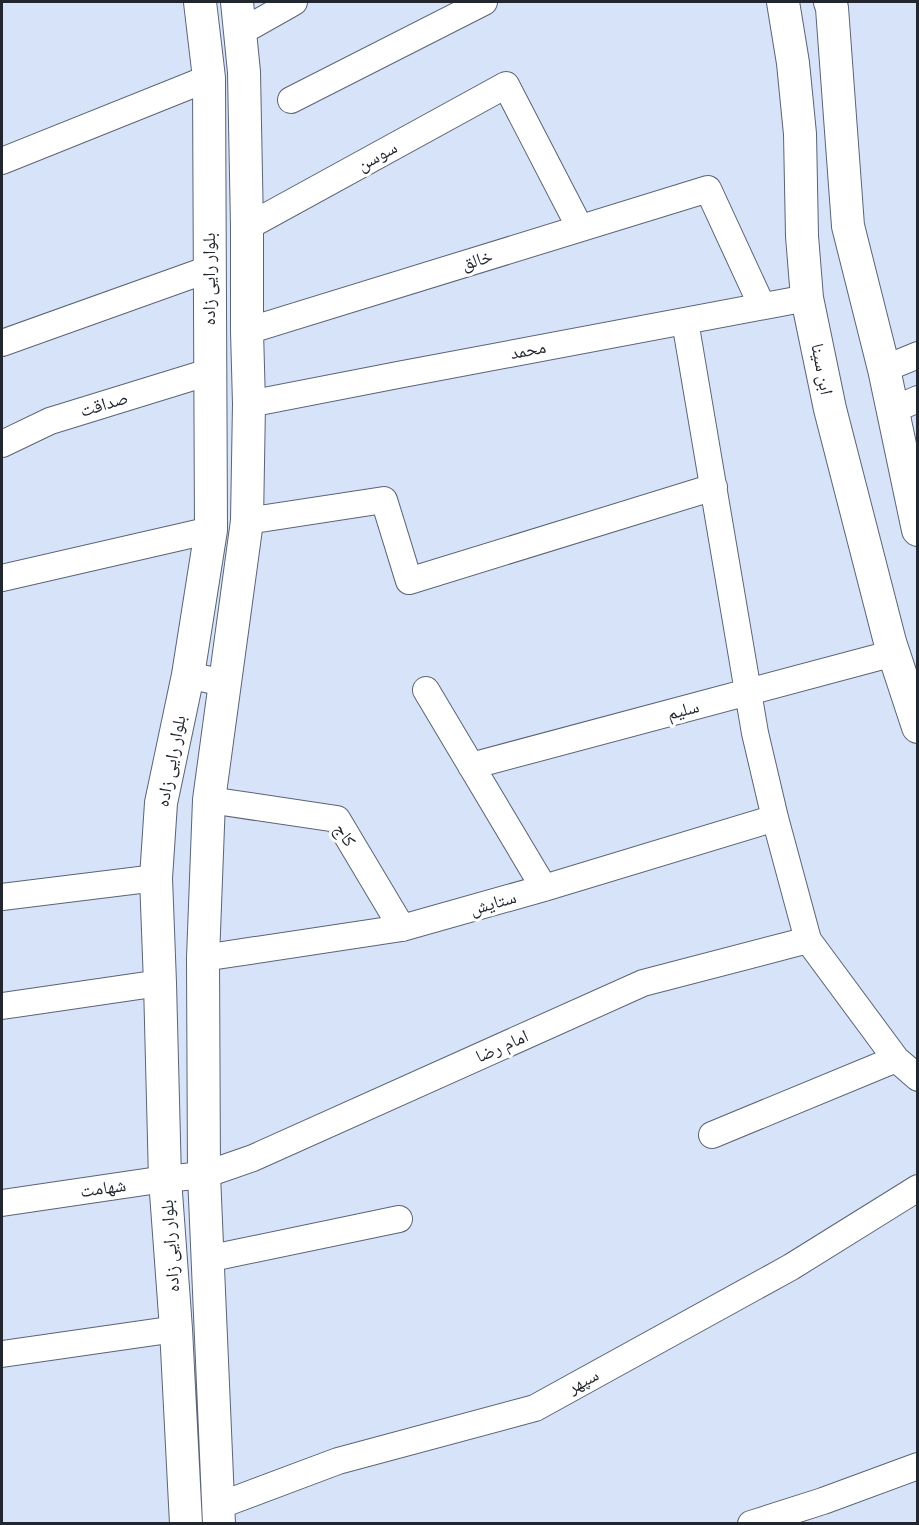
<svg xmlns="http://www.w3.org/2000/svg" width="919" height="1525" font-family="Georgia,'Noto Naskh Arabic',serif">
  <rect width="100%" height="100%" fill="#d7e3f8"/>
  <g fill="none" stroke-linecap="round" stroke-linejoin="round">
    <defs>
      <path id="minor" d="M 241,32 L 294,2
        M 291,100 L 484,2
        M 2,161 L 209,78
        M 247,227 L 506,85 L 580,228
        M 685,321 L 755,733 L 775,818 L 808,940 L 896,1059 L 918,1078
        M 247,331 L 708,189 L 762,306
        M 2,343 L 209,269
        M 884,369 L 918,355
        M 249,404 L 403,374 L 807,298
        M 893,410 L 918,399
        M 2,444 L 50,421 L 209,372
        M 247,521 L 384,500 L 409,581 L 714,487
        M 2,578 L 211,530
        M 188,675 L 224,683
        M 426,690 L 544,888
        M 471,766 L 894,653
        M 209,800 L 337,819 L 402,928
        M 2,897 L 156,878
        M 203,958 L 402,928 L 544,888 L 775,818
        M 2,1006 L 160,983
        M 712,1135 L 896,1059
        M 2,1203 L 165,1179 L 204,1175 L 253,1158 L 643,983 L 808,940
        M 207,1259 L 399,1219
        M 2,1354 L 176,1329
        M 218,1506 L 338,1461 L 535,1408 L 791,1267 L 918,1188
        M 751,1524 L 823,1501 L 918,1466"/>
      <path id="major" d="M 783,2 L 793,63 L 800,134 L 802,236 L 807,298 L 830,409 L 890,642 L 918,727
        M 830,2 L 832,8 L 848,226 L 884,369 L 918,530
        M 186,1524 L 176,1329 L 165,1179 L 160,983 L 156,878 L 161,803 L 188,675 L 211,530 L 209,78 L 200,2
        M 219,1524 L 204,1175 L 203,958 L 209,800 L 247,521 L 249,404 L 247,331 L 247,227 L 244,72 L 237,2"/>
    </defs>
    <use href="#minor" stroke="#5a6476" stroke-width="28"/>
    <use href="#major" stroke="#5a6476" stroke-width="34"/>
    <use href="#minor" stroke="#fff" stroke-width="26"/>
    <use href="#major" stroke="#fff" stroke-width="32"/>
  </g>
  <g text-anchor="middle" stroke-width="6" stroke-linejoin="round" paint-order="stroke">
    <g font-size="18" fill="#22262e" stroke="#fff">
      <text transform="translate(377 156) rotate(-29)" y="6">سوسن</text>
      <text transform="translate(477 260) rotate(-17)" y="6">خالق</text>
      <text transform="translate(209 279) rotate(-90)" y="6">بلوار رایی زاده</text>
      <text transform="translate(528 350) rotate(-11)" y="6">محمد</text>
      <text transform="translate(822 369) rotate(79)" y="6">ابن سینا</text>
      <text transform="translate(104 404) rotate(-17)" y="6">صداقت</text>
      <text transform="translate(683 710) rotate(-15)" y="6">سلیم</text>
      <text transform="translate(171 761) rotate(-79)" y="6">بلوار رایی زاده</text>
      <text transform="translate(345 835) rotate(55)" y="6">کاج</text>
      <text transform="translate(493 903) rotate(-16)" y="6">ستایش</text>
      <text transform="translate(502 1046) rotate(-24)" y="6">امام رضا</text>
      <text transform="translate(103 1188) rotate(-8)" y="6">شهامت</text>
      <text transform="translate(170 1246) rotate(-94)" y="6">بلوار رایی زاده</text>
      <text transform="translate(583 1381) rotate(-29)" y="6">سپهر</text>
    </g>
  </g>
  <rect width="919" height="1525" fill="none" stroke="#22262e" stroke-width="6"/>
</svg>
